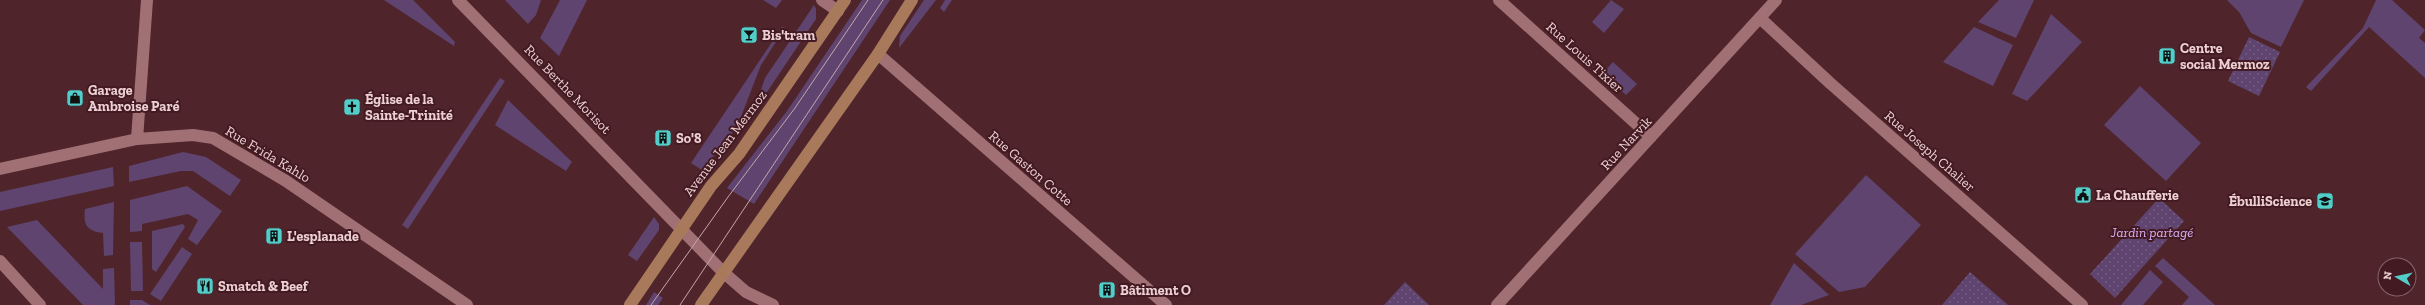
<svg xmlns="http://www.w3.org/2000/svg" width="2425" height="305" font-family="'Zilla Slab',serif">
  <defs>
    <pattern id="park-dots" width="8" height="8" patternUnits="userSpaceOnUse"><rect width="8" height="8" fill="#5f4470"/><path d="M2 2h.1M6 6h.1" fill="none" stroke="#765e84" stroke-width="1.8" stroke-linecap="round"/></pattern>
  </defs>
  <rect width="100%" height="100%" fill="#4f252b"/>
  <path fill="#5f4470" d="M 384,0 L 413,0 L 455,42 L 454,46 Z
    M 505,0 L 541,0 L 536,15 L 528,24 Z
    M 560,0 L 587,0 L 559,56 L 540,38 Z
    M 763,0 L 782,0 L 776,8 Z
    M 862,0 L 890,0 L 754,204 L 727,188 L 787,111 Z
    M 924,0 L 936,0 L 899,48 L 900,36 Z
    M 945,0 L 952,0 L 944,12 L 940,8 Z
    M 1611,0 L 1624,9 L 1604,33 L 1592,22 Z
    M 1999,0 L 2034,0 L 2016,38 L 1978,22 Z
    M 2227,0 L 2304,0 L 2281,47 L 2251,33 L 2239,12 Z
    M 2376,0 L 2392,0 L 2425,30 L 2419,38 L 2425,43 L 2425,78 L 2369,27 L 2311,91 L 2306,87 L 2363,28 Z
    M 814,5 L 816,9 L 816,19 L 753,113 L 765,78 Z
    M 2051,14 L 2082,42 L 2027,101 L 2012,94 Z
    M 782,27 L 785,28 L 761,65 L 737,127 L 702,170 L 691,163 Z
    M 1974,27 L 2013,45 L 1993,86 L 1943,62 Z
    M 1613,62 L 1637,84 L 1626,95 L 1602,74 Z
    M 500,78 L 505,81 L 408,229 L 402,225 Z
    M 2140,86 L 2201,143 L 2166,181 L 2104,125 Z
    M 508,100 L 572,162 L 566,171 L 495,125 Z
    M 183,152 L 206,157 L 241,180 L 230,196 L 193,171 L 181,171 L 129,182 L 129,166 Z
    M 113,167 L 114,186 L 0,211 L 0,192 Z
    M 1866,175 L 1921,225 L 1865,287 L 1839,292 L 1795,254 Z
    M 187,186 L 222,211 L 197,245 L 188,239 L 198,220 L 188,214 L 142,224 L 142,231 L 130,232 L 130,200 Z
    M 114,202 L 113,255 L 104,256 L 103,233 C 87,231 83,226 85,209 Z
    M 654,217 L 659,224 L 659,230 L 637,261 L 628,255 Z
    M 37,220 L 103,289 L 103,269 L 114,268 L 115,305 L 83,305 L 7,227 Z
    M 183,224 L 185,227 L 156,272 L 152,269 L 152,231 Z
    M 130,242 L 142,242 L 143,291 L 131,291 Z
    M 182,247 L 192,254 L 161,301 L 150,294 Z
    M 2163,258 L 2215,305 L 2182,305 L 2189,297 L 2155,266 Z
    M 1794,263 L 1829,295 L 1801,305 L 1770,305 Z
    M 2150,270 L 2163,282 L 2143,305 L 2121,305 Z
    M 654,292 L 663,298 L 658,305 L 646,305 Z
    M 130,300 L 142,300 L 150,305 L 130,305 Z"/>
  <path fill="url(#park-dots)" d="M 2249,37 L 2280,52 L 2259,96 L 2228,81 Z
    M 2159,198 L 2184,221 L 2115,298 L 2090,274 Z
    M 1970,272 L 2008,305 L 1942,305 Z
    M 1405,282 L 1429,305 L 1384,305 Z"/>
  <g fill="none" stroke-linecap="round" stroke-linejoin="round">
    <path stroke="#a17075" stroke-width="12" d="M 458,0 L 723,272 L 746,292 L 773,305
      M 822,0 L 838,11
      M 1499,0 L 1651,137
      M 1760,18 L 1830,83 L 2082,305
      M 878,54 L 1166,305
      M 137,139 L 147,0
      M 0,169 L 137,139 L 193,135 L 213,138 L 286,181 L 467,305
      M 0,261 L 40,305
      M 1497,305 L 1776,0"/>
    <path stroke="#a87a5b" stroke-width="12" d="M 630,305 L 711,186 L 739,154 L 845,0
      M 701,305 L 878,54 L 912,0"/>
    <path stroke="#c6a6aa" stroke-width="1" d="M 651,305 L 728,197 L 795,108 L 868,0
      M 680,305 L 883,0"/>
  </g>
  <defs>
    <symbol id="bar-square" viewBox="-11 -11 22 22"><rect x="-9" y="-9" width="18" height="18" rx="4" fill="#53cdc9" stroke="#431a21"/><path d="M-6-5H6L.8 .8V4.5H3.5V6h-7V4.5H-.8V.8Z" fill="#111"/></symbol>
    <symbol id="building-square" viewBox="-11 -11 22 22"><rect x="-9" y="-9" width="18" height="18" rx="4" fill="#53cdc9" stroke="#431a21"/><path d="M-4-6H4V6H1V3H-1V6H-4ZM-2.5-4.3h1.7v1.8h-1.7ZM.8-4.3h1.7v1.8H.8ZM-2.5-1h1.7V.8h-1.7ZM.8-1h1.7V.8H.8Z" fill="#111"/></symbol>
    <symbol id="shop-square" viewBox="-11 -11 22 22"><rect x="-9" y="-9" width="18" height="18" rx="4" fill="#53cdc9" stroke="#431a21"/><path d="M-5-2.5h2.3a2.7 3.5 0 0 1 5.4 0H5L5.5 6h-11ZM-1.5-2.5h3a1.5 2.3 0 0 0-3 0Z" fill="#111"/></symbol>
    <symbol id="church-square" viewBox="-11 -11 22 22"><rect x="-9" y="-9" width="18" height="18" rx="4" fill="#53cdc9" stroke="#431a21"/><path d="M-1.2-6h2.4v3.5h3.3v2.4h-3.3V6h-2.4V-.1h-3.3v-2.4h3.3Z" fill="#111"/></symbol>
    <symbol id="civic-square" viewBox="-11 -11 22 22"><rect x="-9" y="-9" width="18" height="18" rx="4" fill="#53cdc9" stroke="#431a21"/><path d="M-.6-6.5H3V-4.5H.6V-3L4-1V1h2V6H-6V1h2V-1L-.6-3ZM-1.2 2.5V6h2.4V2.5Z" fill="#111"/></symbol>
    <symbol id="school-square" viewBox="-11 -11 22 22"><rect x="-9" y="-9" width="18" height="18" rx="4" fill="#53cdc9" stroke="#431a21"/><path d="M0-5L7-2L0 1L-7-2ZM-4 1L0 2.5L4 1V4Q0 6-4 4Z" fill="#111"/></symbol>
    <symbol id="restaurant-square" viewBox="-11 -11 22 22"><rect x="-9" y="-9" width="18" height="18" rx="4" fill="#53cdc9" stroke="#431a21"/><path d="M-5-6h1v4h1v-4h1v4h1v-4h1v5L-1.5 .5V6h-2V.5L-5-1ZM5-6V6H3V1.5H1.5Q1.5-4 5-6Z" fill="#111"/></symbol>
  </defs>
  <g fill-rule="evenodd">
    <use href="#bar-square" x="739" y="25" width="20" height="20"/>
    <use href="#building-square" x="2157" y="46" width="20" height="20"/>
    <use href="#shop-square" x="65" y="88" width="20" height="20"/>
    <use href="#church-square" x="342" y="97" width="20" height="20"/>
    <use href="#building-square" x="653" y="128" width="20" height="20"/>
    <use href="#civic-square" x="2073" y="185" width="20" height="20"/>
    <use href="#school-square" x="2315" y="191" width="20" height="20"/>
    <use href="#building-square" x="264" y="226" width="20" height="20"/>
    <use href="#restaurant-square" x="195" y="276" width="20" height="20"/>
    <use href="#building-square" x="1097" y="280" width="20" height="20"/>
  </g>
  <g text-anchor="middle" stroke-width="4" stroke-linejoin="round" paint-order="stroke">
    <g font-size="14" font-weight="bold" fill="#edd0d3" stroke="#431a21" text-anchor="start">
      <text x="762" y="40">Bis'tram</text>
      <text x="2180" y="53">Centre<tspan x="2180" dy="16">social Mermoz</tspan></text>
      <text x="88" y="95">Garage<tspan x="88" dy="16">Ambroise Paré</tspan></text>
      <text x="365" y="104">Église de la<tspan x="365" dy="16">Sainte-Trinité</tspan></text>
      <text x="676" y="143">So'8</text>
      <text x="2096" y="200">La Chaufferie</text>
      <text x="2312" y="206" text-anchor="end">ÉbulliScience</text>
      <text x="287" y="241">L'esplanade</text>
      <text x="218" y="291">Smatch &amp; Beef</text>
      <text x="1120" y="295">Bâtiment O</text>
    </g>
    <g font-size="14" fill="#edd0d3" stroke="#431a21">
      <text transform="translate(1585 57) rotate(42)" y="5">Rue Louis Tixier</text>
      <text transform="translate(568 89) rotate(46)" y="5">Rue Berthe Morisot</text>
      <text transform="translate(725 143) rotate(-53)" y="5">Avenue Jean Mermoz</text>
      <text transform="translate(1626 143) rotate(-47)" y="5">Rue Narvik</text>
      <text transform="translate(1930 151) rotate(41)" y="5">Rue Joseph Chalier</text>
      <text transform="translate(268 154) rotate(31)" y="5">Rue Frida Kahlo</text>
      <text transform="translate(1031 168) rotate(41)" y="5">Rue Gaston Cotte</text>
    </g>
    <g font-size="14" font-style="italic" fill="#d9aff4" stroke="#431a21">
      <text x="2152" y="237">Jardin partagé</text>
    </g>
  </g>
  <g transform="translate(2397 277) rotate(279)"><circle r="19" fill="#431a21" stroke="#876368"/>
  <path d="M0-3L7 15L0 10L-7 15Z" fill="#53cdc9"/>
  <text y="-6" font-size="11" font-weight="bold" text-anchor="middle" fill="#edd0d3">N</text>
  </g>
</svg>
